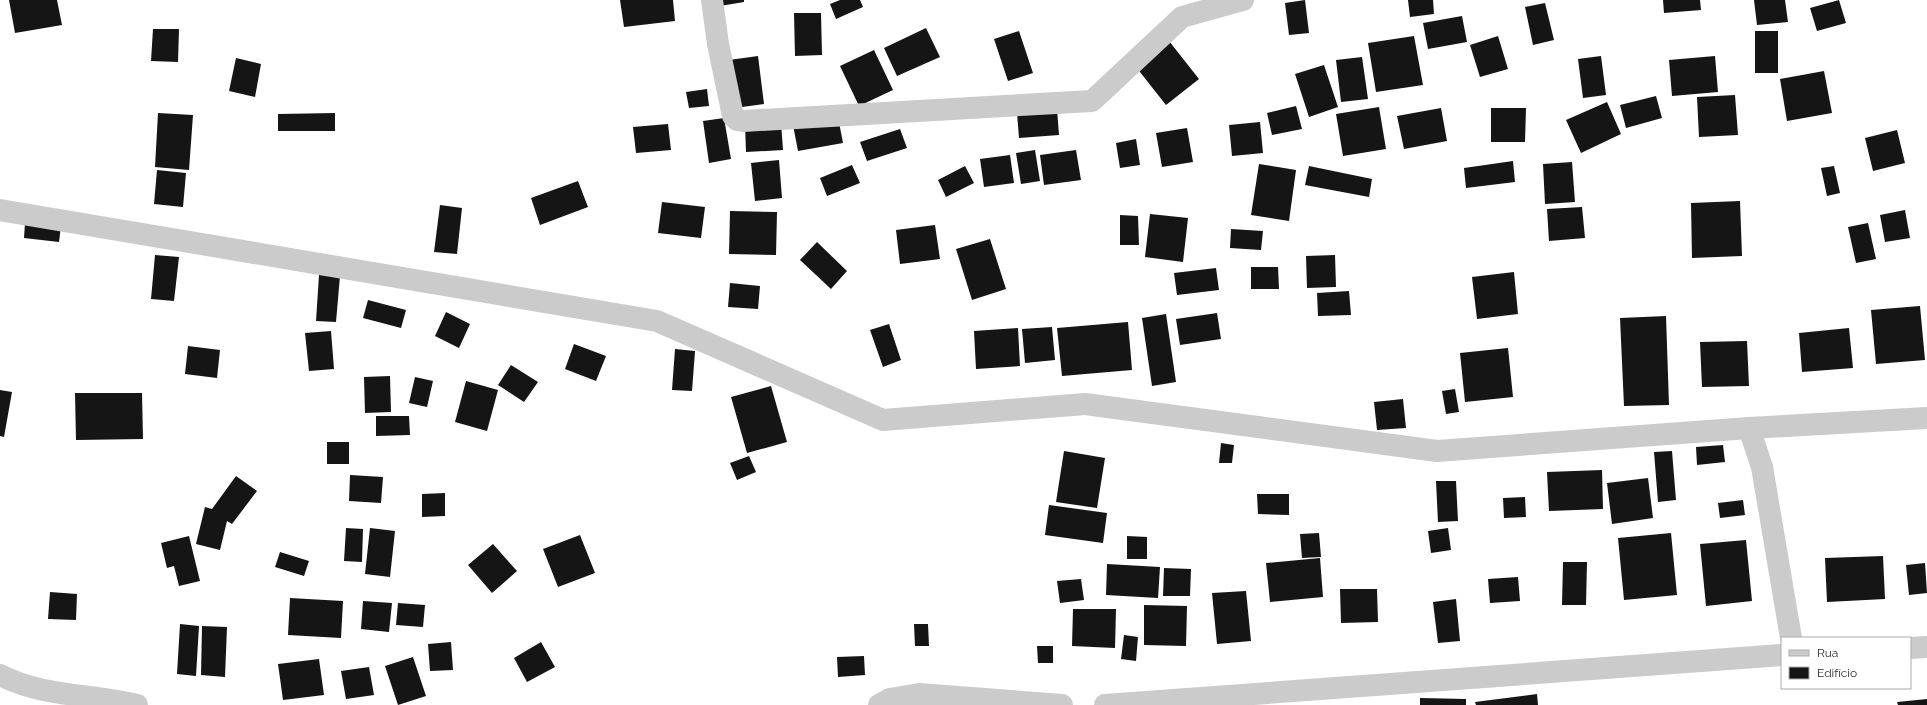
<svg xmlns="http://www.w3.org/2000/svg" width="1927" height="705" font-family="Raleway,sans-serif">
  <rect width="100%" height="100%" fill="#fff"/>
  <path fill="#151515" d="M 9,0 L 57,0 L 62,25 L 15,33 Z
    M 620,0 L 673,0 L 675,21 L 624,27 Z
    M 719,0 L 744,0 L 744,2 L 720,6 Z
    M 840,0 L 860,0 L 863,7 L 836,19 L 830,4 Z
    M 1305,0 L 1309,33 L 1289,35 L 1285,3 Z
    M 1408,0 L 1433,0 L 1434,14 L 1410,17 Z
    M 1663,0 L 1700,0 L 1701,10 L 1664,13 Z
    M 1754,0 L 1785,0 L 1788,22 L 1757,25 Z
    M 1839,0 L 1846,23 L 1817,31 L 1810,8 Z
    M 1545,3 L 1554,40 L 1533,45 L 1525,7 Z
    M 794,13 L 821,13 L 822,55 L 795,56 Z
    M 1462,16 L 1467,42 L 1428,49 L 1423,23 Z
    M 926,28 L 940,57 L 897,76 L 884,48 Z
    M 153,29 L 179,29 L 178,62 L 151,61 Z
    M 1019,31 L 1033,73 L 1008,81 L 994,39 Z
    M 1755,31 L 1778,31 L 1778,73 L 1755,73 Z
    M 1414,36 L 1423,85 L 1376,92 L 1368,43 Z
    M 1498,36 L 1508,69 L 1480,77 L 1470,45 Z
    M 1169,41 L 1199,79 L 1166,105 L 1136,67 Z
    M 874,50 L 893,90 L 859,106 L 840,66 Z
    M 758,56 L 764,104 L 735,108 L 729,60 Z
    M 1601,56 L 1606,95 L 1583,98 L 1578,59 Z
    M 1715,56 L 1718,92 L 1672,96 L 1669,60 Z
    M 1362,57 L 1368,99 L 1341,102 L 1336,60 Z
    M 236,58 L 261,64 L 255,97 L 229,91 Z
    M 1324,65 L 1338,107 L 1309,117 L 1295,74 Z
    M 1824,71 L 1832,113 L 1787,121 L 1780,79 Z
    M 707,89 L 709,106 L 689,108 L 686,92 Z
    M 1735,95 L 1738,135 L 1699,137 L 1697,97 Z
    M 1656,96 L 1662,118 L 1626,128 L 1620,105 Z
    M 1607,102 L 1621,134 L 1581,153 L 1566,120 Z
    M 1296,106 L 1302,129 L 1272,135 L 1267,113 Z
    M 1379,107 L 1386,149 L 1343,156 L 1336,114 Z
    M 1441,108 L 1447,141 L 1404,149 L 1397,116 Z
    M 1491,108 L 1526,108 L 1525,142 L 1491,142 Z
    M 1057,109 L 1059,135 L 1019,138 L 1017,113 Z
    M 158,113 L 193,115 L 189,170 L 155,167 Z
    M 335,113 L 335,131 L 278,131 L 278,114 Z
    M 838,117 L 843,143 L 798,151 L 793,125 Z
    M 724,118 L 731,159 L 709,163 L 703,121 Z
    M 781,122 L 783,150 L 746,152 L 745,124 Z
    M 1260,122 L 1263,153 L 1232,156 L 1229,125 Z
    M 668,124 L 671,150 L 636,153 L 633,127 Z
    M 1187,128 L 1193,162 L 1162,167 L 1156,133 Z
    M 900,129 L 907,148 L 867,161 L 860,142 Z
    M 1897,130 L 1905,163 L 1873,171 L 1865,138 Z
    M 1136,139 L 1140,165 L 1120,168 L 1116,143 Z
    M 1035,150 L 1040,181 L 1021,184 L 1016,153 Z
    M 1076,150 L 1081,180 L 1044,185 L 1040,155 Z
    M 1010,155 L 1014,183 L 984,187 L 980,159 Z
    M 779,160 L 782,198 L 755,201 L 751,163 Z
    M 1513,161 L 1515,182 L 1466,188 L 1464,168 Z
    M 1572,162 L 1575,202 L 1545,204 L 1543,164 Z
    M 1259,164 L 1296,170 L 1289,221 L 1251,215 Z
    M 852,165 L 860,183 L 827,196 L 820,178 Z
    M 965,166 L 974,183 L 946,197 L 938,180 Z
    M 1309,166 L 1372,179 L 1369,197 L 1305,185 Z
    M 1834,166 L 1840,193 L 1827,196 L 1821,168 Z
    M 157,170 L 186,173 L 183,207 L 154,204 Z
    M 578,181 L 588,207 L 540,225 L 531,198 Z
    M 1740,201 L 1742,256 L 1692,258 L 1691,203 Z
    M 662,202 L 705,207 L 701,238 L 658,233 Z
    M 440,205 L 462,208 L 457,254 L 434,252 Z
    M 1582,207 L 1585,238 L 1549,241 L 1547,209 Z
    M 1905,210 L 1910,238 L 1885,242 L 1880,215 Z
    M 730,211 L 777,212 L 776,255 L 729,254 Z
    M 1150,214 L 1188,218 L 1183,262 L 1145,257 Z
    M 1120,215 L 1138,216 L 1139,245 L 1120,245 Z
    M 25,223 L 61,226 L 59,242 L 24,238 Z
    M 1868,223 L 1876,259 L 1856,263 L 1848,227 Z
    M 935,225 L 940,259 L 900,264 L 896,230 Z
    M 1231,229 L 1263,231 L 1261,250 L 1230,248 Z
    M 990,239 L 1006,289 L 972,300 L 956,249 Z
    M 817,242 L 847,271 L 831,289 L 800,260 Z
    M 155,255 L 179,257 L 174,301 L 151,299 Z
    M 1335,255 L 1336,287 L 1307,288 L 1306,256 Z
    M 1251,267 L 1278,267 L 1279,289 L 1251,289 Z
    M 1216,268 L 1219,290 L 1177,295 L 1174,273 Z
    M 1514,272 L 1518,314 L 1477,319 L 1472,277 Z
    M 319,275 L 340,276 L 336,322 L 316,321 Z
    M 730,283 L 760,286 L 758,309 L 728,307 Z
    M 1349,291 L 1351,315 L 1318,316 L 1317,293 Z
    M 368,300 L 406,310 L 401,328 L 363,318 Z
    M 1920,306 L 1925,360 L 1876,364 L 1871,310 Z
    M 446,312 L 470,324 L 459,348 L 435,336 Z
    M 1217,313 L 1221,339 L 1180,345 L 1176,319 Z
    M 1166,314 L 1176,382 L 1152,386 L 1142,318 Z
    M 1666,316 L 1669,405 L 1624,406 L 1620,318 Z
    M 1128,322 L 1132,370 L 1062,376 L 1057,328 Z
    M 889,324 L 901,360 L 883,367 L 870,330 Z
    M 1052,327 L 1055,360 L 1025,363 L 1022,329 Z
    M 1018,328 L 1020,366 L 976,369 L 974,331 Z
    M 1849,328 L 1853,368 L 1802,372 L 1799,333 Z
    M 331,331 L 334,369 L 309,371 L 305,333 Z
    M 1747,341 L 1749,386 L 1702,387 L 1700,342 Z
    M 574,344 L 606,356 L 596,381 L 565,369 Z
    M 188,346 L 220,350 L 217,378 L 185,374 Z
    M 1508,348 L 1513,397 L 1465,402 L 1460,353 Z
    M 675,349 L 695,351 L 692,391 L 672,390 Z
    M 511,365 L 538,382 L 524,402 L 498,385 Z
    M 390,376 L 391,412 L 365,413 L 364,377 Z
    M 415,377 L 433,381 L 427,407 L 409,403 Z
    M 466,381 L 498,390 L 487,431 L 455,422 Z
    M 771,386 L 787,442 L 747,453 L 731,397 Z
    M 1455,389 L 1459,412 L 1446,414 L 1442,391 Z
    M 0,390 L 12,392 L 4,437 L 0,436 Z
    M 75,393 L 142,393 L 143,439 L 76,440 Z
    M 1403,399 L 1406,428 L 1377,430 L 1374,402 Z
    M 376,416 L 409,416 L 410,435 L 376,436 Z
    M 327,442 L 349,442 L 349,464 L 327,464 Z
    M 1221,443 L 1234,445 L 1232,463 L 1219,463 Z
    M 1723,445 L 1725,462 L 1697,465 L 1696,447 Z
    M 1064,451 L 1105,458 L 1097,508 L 1056,502 Z
    M 1672,451 L 1676,500 L 1658,502 L 1654,452 Z
    M 749,456 L 756,472 L 737,480 L 730,463 Z
    M 1602,470 L 1603,509 L 1549,511 L 1547,472 Z
    M 350,475 L 383,477 L 381,503 L 349,501 Z
    M 236,476 L 257,491 L 232,524 L 227,521 L 220,550 L 196,544 L 205,507 L 212,509 Z
    M 1648,478 L 1653,518 L 1612,524 L 1607,483 Z
    M 1436,481 L 1456,481 L 1458,521 L 1438,522 Z
    M 445,493 L 445,516 L 422,517 L 422,494 Z
    M 1257,494 L 1289,494 L 1289,515 L 1258,514 Z
    M 1525,497 L 1526,517 L 1504,518 L 1503,498 Z
    M 1743,500 L 1745,515 L 1720,518 L 1718,503 Z
    M 1049,505 L 1107,513 L 1103,543 L 1045,535 Z
    M 346,528 L 363,529 L 362,562 L 344,561 Z
    M 370,528 L 395,531 L 390,577 L 365,574 Z
    M 1448,528 L 1451,550 L 1431,553 L 1428,531 Z
    M 1319,533 L 1321,557 L 1302,558 L 1300,534 Z
    M 1671,533 L 1677,595 L 1624,600 L 1618,538 Z
    M 580,535 L 595,573 L 558,587 L 543,549 Z
    M 189,536 L 200,581 L 179,586 L 174,566 L 167,568 L 161,543 Z
    M 1127,536 L 1147,537 L 1147,559 L 1127,559 Z
    M 1746,540 L 1752,601 L 1706,606 L 1700,544 Z
    M 493,544 L 517,571 L 492,593 L 468,565 Z
    M 280,552 L 309,561 L 304,576 L 275,567 Z
    M 1883,556 L 1885,599 L 1827,602 L 1825,558 Z
    M 1320,558 L 1323,597 L 1270,602 L 1266,563 Z
    M 1563,562 L 1587,562 L 1586,605 L 1562,605 Z
    M 1925,563 L 1927,593 L 1909,595 L 1906,565 Z
    M 1107,564 L 1160,567 L 1158,598 L 1106,595 Z
    M 1164,568 L 1191,569 L 1190,596 L 1163,596 Z
    M 1518,577 L 1520,601 L 1490,603 L 1488,579 Z
    M 1081,579 L 1084,600 L 1060,603 L 1057,581 Z
    M 1340,589 L 1377,589 L 1378,622 L 1341,623 Z
    M 1246,591 L 1251,641 L 1217,644 L 1212,593 Z
    M 50,592 L 77,594 L 76,620 L 48,619 Z
    M 290,598 L 343,601 L 341,638 L 288,635 Z
    M 1456,599 L 1460,641 L 1438,643 L 1433,602 Z
    M 363,601 L 392,603 L 389,632 L 361,629 Z
    M 398,603 L 425,605 L 423,627 L 396,625 Z
    M 1144,605 L 1187,606 L 1186,646 L 1144,645 Z
    M 1073,609 L 1116,609 L 1115,648 L 1072,646 Z
    M 180,624 L 199,626 L 196,676 L 177,674 Z
    M 914,624 L 928,624 L 929,646 L 915,646 Z
    M 202,626 L 227,627 L 225,677 L 201,675 Z
    M 1124,635 L 1138,637 L 1136,661 L 1121,659 Z
    M 451,642 L 453,670 L 430,671 L 428,644 Z
    M 541,642 L 555,667 L 527,682 L 514,658 Z
    M 1037,646 L 1053,646 L 1053,663 L 1038,663 Z
    M 864,656 L 865,675 L 838,677 L 837,657 Z
    M 413,657 L 426,696 L 398,705 L 385,666 Z
    M 319,659 L 324,695 L 283,700 L 278,664 Z
    M 369,667 L 374,695 L 346,699 L 341,671 Z
    M 1537,694 L 1538,705 L 1476,705 L 1475,702 Z
    M 1420,698 L 1466,699 L 1466,705 L 1420,705 Z
    M 1927,699 L 1927,705 L 1898,705 L 1897,702 Z"/>
  <g fill="none" stroke-linecap="round" stroke-linejoin="round">
    <path stroke="#cbcbcb" stroke-width="22" d="M 712,0 L 718,44 L 733,116 L 737,120 L 743,121 L 1092,101 L 1182,17 L 1243,0
      M 0,210 L 657,321 L 883,420 L 1085,404 L 1437,451 L 1749,428 L 1927,418
      M 1749,428 L 1762,467 L 1791,638
      M 1910,648 L 1927,647
      M 0,675 C 42,697 93,694 137,705
      M 879,705 L 890,699 L 919,694 L 1062,705
      M 1105,705 L 1782,655"/>
  </g>
  <rect x="1781" y="637" width="130" height="52" fill="#ffffff" stroke="#ababab"/>
  <rect x="1789" y="650" width="20" height="6" fill="#cbcbcb" stroke="#ababab"/>
  <text x="1817" y="657" font-size="12" fill="#2e2e2e">Rua</text>
  <rect x="1789" y="667" width="20" height="12" fill="#151515" stroke="#ababab"/>
  <text x="1817" y="677" font-size="12" fill="#2e2e2e">Edifício</text>
</svg>
